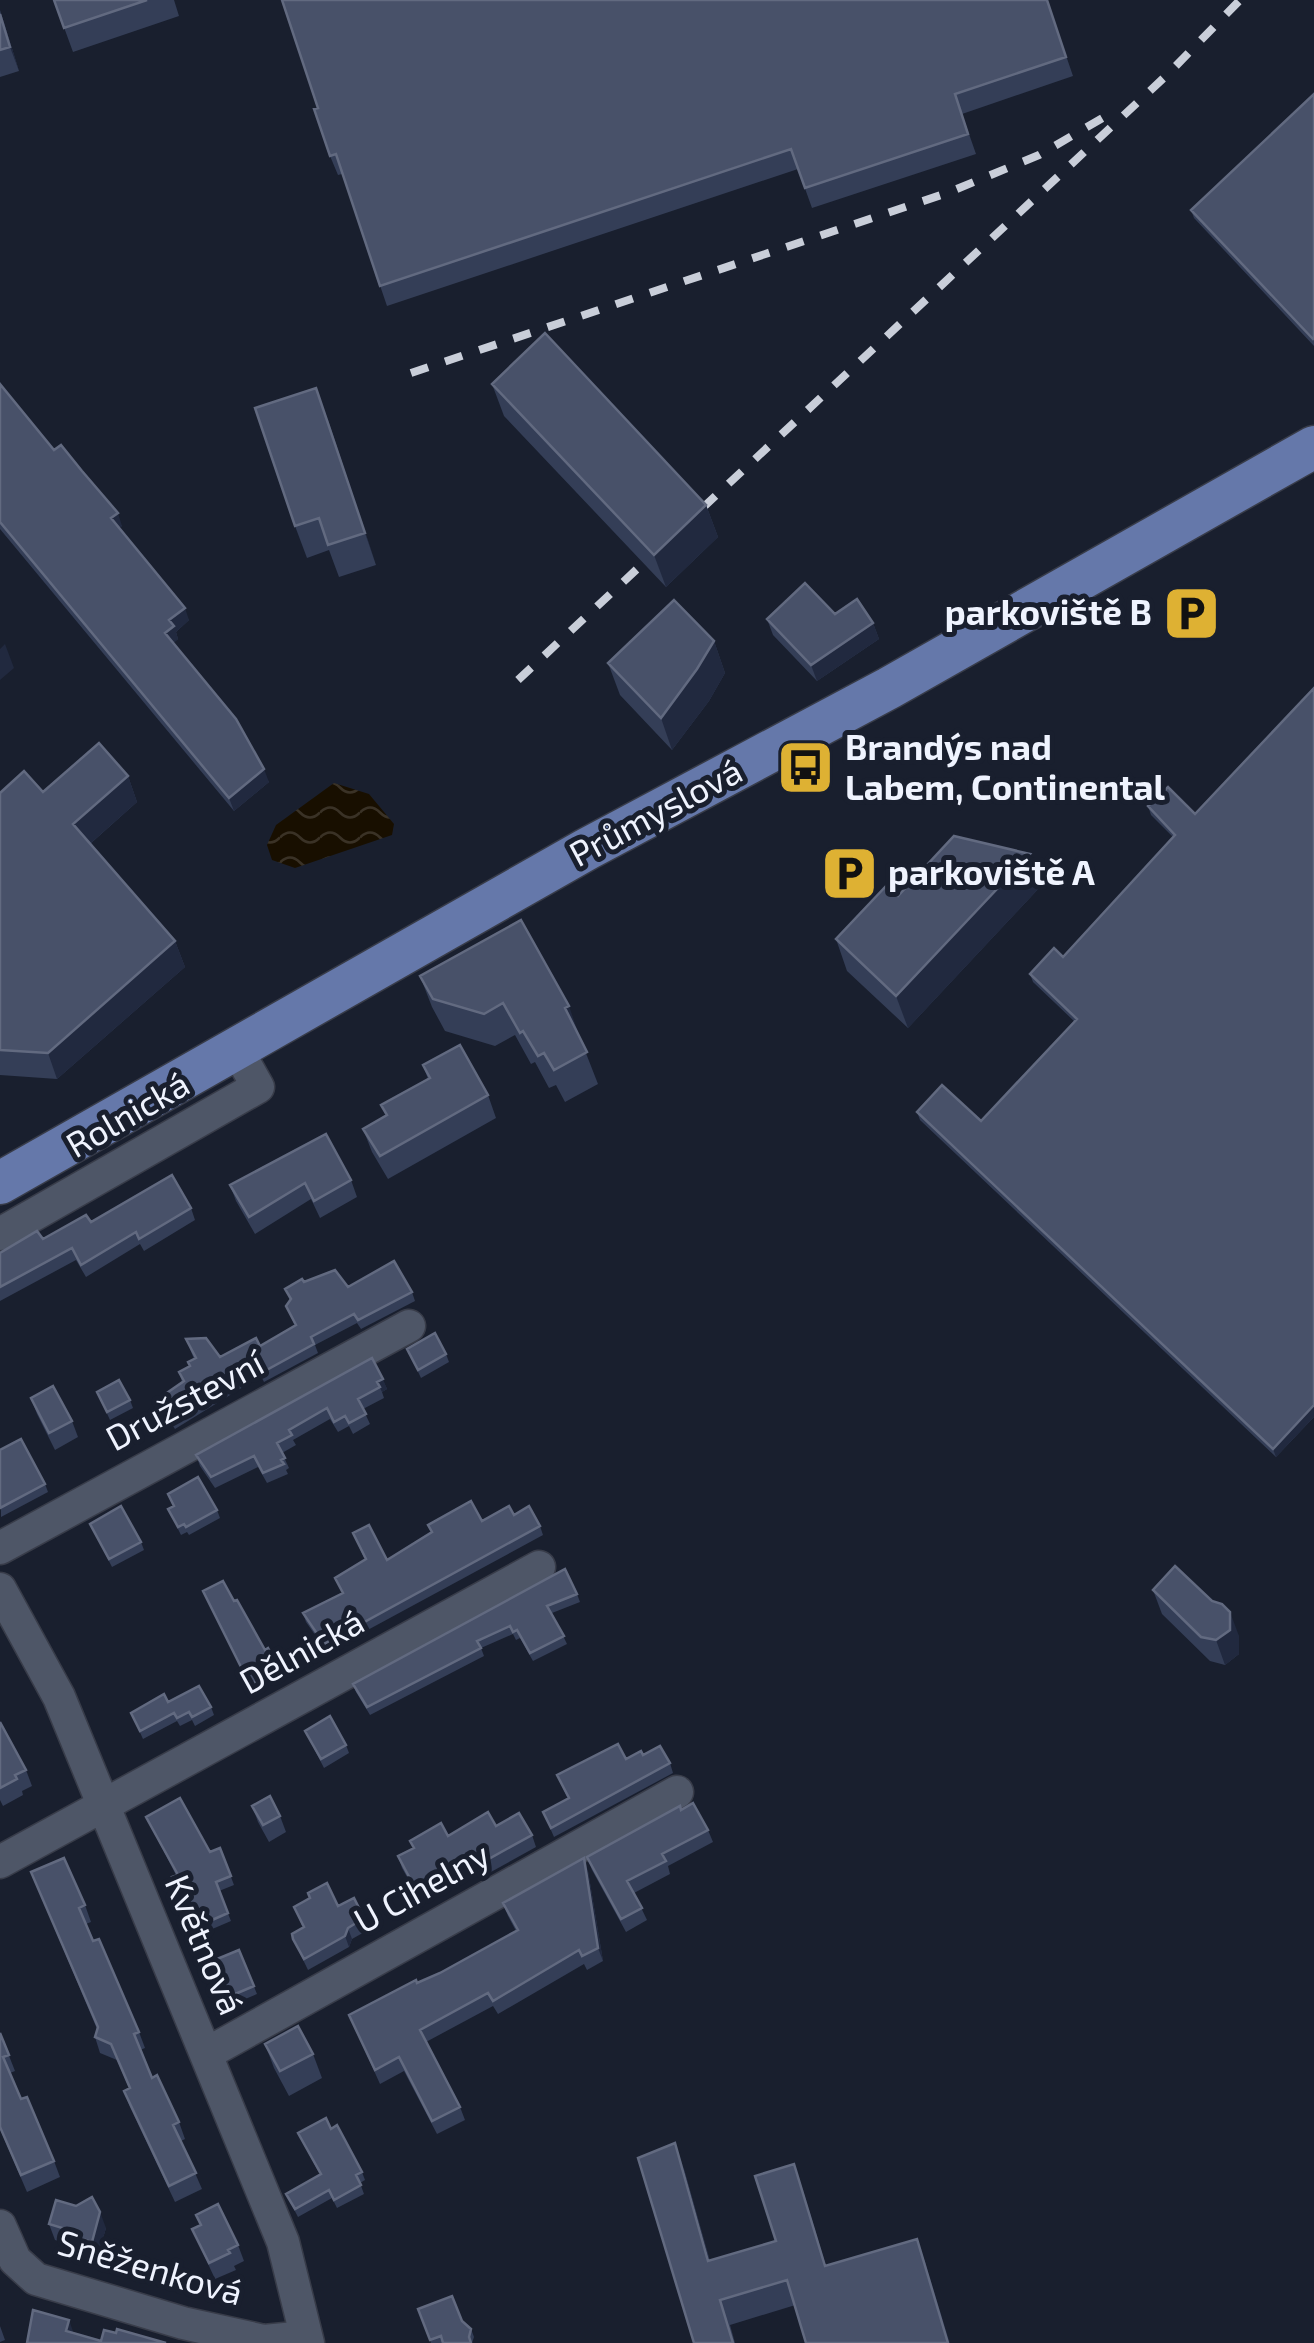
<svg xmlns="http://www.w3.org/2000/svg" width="1314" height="2343" font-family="'Exo 2',sans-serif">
  <defs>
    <pattern id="water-waves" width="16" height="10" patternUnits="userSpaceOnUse" patternTransform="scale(2.5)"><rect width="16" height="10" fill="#180f00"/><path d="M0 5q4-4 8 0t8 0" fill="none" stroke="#3a3226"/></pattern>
  </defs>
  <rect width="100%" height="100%" fill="#191f2e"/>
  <path fill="url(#water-waves)" d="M 334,783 L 369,794 L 394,824 L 392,835 L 295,868 L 272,860 L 267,845 L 276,825 Z"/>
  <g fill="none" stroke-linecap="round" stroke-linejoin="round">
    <defs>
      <path id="minor" d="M 0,1234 L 258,1087 L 236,1048
        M 0,1548 L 409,1326
        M 0,1589 L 59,1697 L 283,2242 L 308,2343
        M 0,1862 L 539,1567
        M 206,2054 L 677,1792
        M 0,2226 L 15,2260 L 36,2279 L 183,2323 L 264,2341 L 306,2337"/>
      <path id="major" d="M 0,1183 L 587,849 L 889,688 L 1314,447"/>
    </defs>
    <use href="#minor" stroke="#383c49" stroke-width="35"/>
    <use href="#major" stroke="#383c49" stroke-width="45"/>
    <use href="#minor" stroke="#4e5667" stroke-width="32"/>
    <use href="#major" stroke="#6578aa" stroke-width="42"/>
    <path stroke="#c9ced9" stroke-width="8" stroke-dasharray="18 18" stroke-linecap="butt" d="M 411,373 L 947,193 L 1039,155 L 1106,116
      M 518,680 L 1168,74 L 1240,0"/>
  </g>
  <path fill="#343e57" d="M 54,0 L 174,0 L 179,16 L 73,52 Z
    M 1047,0 L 1073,76 L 962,114 L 976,154 L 812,208 L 798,169 L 387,306 L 342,174 L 338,175 L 330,156 Z
    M 0,10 L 19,71 L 0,77 Z
    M 1314,94 L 1314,346 L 1194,218 L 1191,210 Z
    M 0,384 L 54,450 L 122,526 L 119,528 L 189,620 L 176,632 L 178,639 L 173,643 L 269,782 L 234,811 L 0,529 Z
    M 492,384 L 706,505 L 718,537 L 666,587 L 504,416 Z
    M 328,420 L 376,565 L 339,577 L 329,550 L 307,558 L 295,526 Z
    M 835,614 L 873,623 L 879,639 L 817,681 L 773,635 L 767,619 Z
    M 714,641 L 725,673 L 709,701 L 672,750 L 620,695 L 608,663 Z
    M 1314,688 L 1314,1417 L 1276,1457 L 920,1120 L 917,1112 L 981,1121 L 1075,1022 L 1033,982 L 1030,974 L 1063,957 L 1173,837 L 1151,815 L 1148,806 L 1195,814 Z
    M 128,776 L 137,802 L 90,844 L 175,941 L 185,967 L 57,1079 L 0,1075 L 0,793 L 43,792 Z
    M 1041,886 L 908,1028 L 847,971 L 836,939 L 898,896 Z
    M 521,920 L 580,1038 L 598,1084 L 565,1102 L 556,1085 L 549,1088 L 535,1062 L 531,1064 L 515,1035 L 495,1046 L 445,1031 L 432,1007 L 420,976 Z
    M 423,1065 L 488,1095 L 496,1118 L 388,1179 L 372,1152 L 363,1129 L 386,1116 L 381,1105 L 428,1079 Z
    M 351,1180 L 357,1197 L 320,1218 L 311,1199 L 255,1234 L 236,1201 L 230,1185 Z
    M 191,1208 L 195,1220 L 144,1251 L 140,1244 L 86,1277 L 76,1260 L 0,1301 L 0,1253 L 91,1222 Z
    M 304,1282 L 412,1292 L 415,1301 L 361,1329 L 357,1323 L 315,1345 L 318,1353 L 264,1382 L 261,1376 L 175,1429 L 161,1408 L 158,1399 L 182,1382 L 179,1372 L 189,1367 L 188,1362 L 194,1359 L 186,1339 L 220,1357 L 260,1346 L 295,1326 L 286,1306 L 290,1300 L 285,1289 Z
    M 407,1349 L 446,1354 L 449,1362 L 421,1378 Z
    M 372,1358 L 387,1389 L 382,1392 L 384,1398 L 363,1409 L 370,1424 L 353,1434 L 349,1426 L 338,1432 L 330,1419 L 293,1440 L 296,1445 L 282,1453 L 289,1468 L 286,1470 L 288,1474 L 267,1483 L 258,1467 L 215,1488 L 200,1466 L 196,1455 Z
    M 97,1392 L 130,1400 L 133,1408 L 110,1420 Z
    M 31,1398 L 72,1421 L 78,1437 L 55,1450 L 37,1414 Z
    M 0,1450 L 45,1484 L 48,1492 L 1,1517 Z
    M 168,1494 L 217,1510 L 220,1518 L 189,1535 L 187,1532 L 181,1535 L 168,1509 L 173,1506 Z
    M 514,1515 L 540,1526 L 543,1535 L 327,1652 L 306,1622 L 303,1613 L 342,1593 L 335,1578 L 365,1560 L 353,1533 L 387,1560 L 431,1533 L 428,1525 L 482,1521 Z
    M 90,1524 L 141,1542 L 144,1550 L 112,1567 Z
    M 1153,1590 L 1239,1636 L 1239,1654 L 1225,1665 L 1210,1661 L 1162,1614 Z
    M 203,1591 L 234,1601 L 265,1650 L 279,1668 L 282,1676 L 253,1693 Z
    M 577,1594 L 580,1602 L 552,1613 L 567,1644 L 533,1661 L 520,1638 L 516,1640 L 513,1634 L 481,1648 L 484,1656 L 370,1715 L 356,1692 L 353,1684 Z
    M 168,1702 L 211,1707 L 214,1715 L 195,1726 L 192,1720 L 180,1726 L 177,1721 L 143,1739 L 131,1713 Z
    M 0,1722 L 26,1770 L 32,1786 L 22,1791 L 23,1795 L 3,1806 L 0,1800 Z
    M 305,1731 L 346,1745 L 349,1753 L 324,1768 Z
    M 643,1755 L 670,1763 L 673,1773 L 554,1837 L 543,1812 L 568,1799 L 557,1775 Z
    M 252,1806 L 280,1816 L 286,1832 L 269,1842 L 258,1822 Z
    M 681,1810 L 708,1830 L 713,1842 L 668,1866 L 670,1874 L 634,1893 L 647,1920 L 626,1932 L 592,1870 L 587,1857 Z
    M 146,1817 L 210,1852 L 220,1848 L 234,1885 L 219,1891 L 231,1921 L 196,1936 L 172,1877 L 176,1875 Z
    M 496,1826 L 532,1835 L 536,1847 L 480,1878 L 474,1868 L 419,1898 L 402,1868 L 398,1856 L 413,1848 L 410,1841 L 448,1836 Z
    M 588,1871 L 603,1961 L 587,1970 L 584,1964 L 498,2014 L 493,2006 L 426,2042 L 460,2107 L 465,2120 L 437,2134 L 404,2071 L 380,2084 L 349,2015 L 440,1973 L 516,1931 L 508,1916 L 503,1903 Z
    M 31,1872 L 85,1905 L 91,1922 L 86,1924 L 139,2032 L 145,2048 L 140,2050 L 152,2078 L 179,2122 L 185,2139 L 181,2141 L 202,2189 L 175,2202 L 130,2107 L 124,2091 L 129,2088 L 117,2060 L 100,2053 L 95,2037 L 97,2029 Z
    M 338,1906 L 364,1918 L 368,1930 L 352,1939 L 349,1947 L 308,1970 L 293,1939 L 303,1928 L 294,1907 Z
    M 239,1950 L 257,1994 L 224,2008 L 205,1964 Z
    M 0,2033 L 15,2071 L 10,2073 L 21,2099 L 54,2161 L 60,2177 L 27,2192 L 0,2129 Z
    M 265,2044 L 313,2054 L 322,2078 L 289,2096 L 274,2068 Z
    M 331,2129 L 362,2172 L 365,2180 L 360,2183 L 364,2194 L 337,2208 L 332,2198 L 298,2217 L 286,2194 L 320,2175 L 298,2133 Z
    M 794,2164 L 826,2266 L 917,2239 L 926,2265 L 730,2325 L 735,2343 L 694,2343 L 684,2169 L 710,2261 L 776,2241 Z
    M 196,2215 L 238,2245 L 244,2261 L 234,2266 L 236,2270 L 215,2279 L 192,2229 L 200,2225 Z
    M 49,2224 L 106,2228 L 97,2258 L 74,2251 L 72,2245 L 55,2240 Z
    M 418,2309 L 471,2329 L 474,2337 L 472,2343 L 431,2343 Z
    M 0,2326 L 5,2340 L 0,2342 Z"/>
  <path fill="#21293f" d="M 0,10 L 19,71 L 10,47 Z
    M 316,388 L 328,420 L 376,565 L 365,533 Z
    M 706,505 L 718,537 L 666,587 L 654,555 Z
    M 118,513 L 122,526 L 116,531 L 111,518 Z
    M 185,608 L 189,620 L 176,632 L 178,639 L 170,646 L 165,633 L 169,620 Z
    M 873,623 L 879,639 L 817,681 L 811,665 Z
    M 714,641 L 725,673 L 709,701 L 672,750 L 661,718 Z
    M 5,644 L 14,668 L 0,680 L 0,649 Z
    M 264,769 L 269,782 L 234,811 L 229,798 Z
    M 128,776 L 137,802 L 83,850 L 73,824 Z
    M 1030,854 L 1041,886 L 908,1028 L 896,996 Z
    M 175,941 L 185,967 L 57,1079 L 48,1053 Z
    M 569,1006 L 580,1038 L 565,1008 Z
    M 383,1379 L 387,1389 L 382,1392 L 377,1382 Z
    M 1314,1405 L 1314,1417 L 1276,1457 L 1273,1449 Z
    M 1230,1612 L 1239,1636 L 1239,1654 L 1225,1665 L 1216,1640 Z
    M 584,1858 L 588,1871 L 603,1961 L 598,1948 Z
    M 348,1928 L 352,1939 L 349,1947 L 345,1936 Z
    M 675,2143 L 684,2169 L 717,2287 L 708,2261 Z
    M 794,2164 L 803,2190 L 834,2292 L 825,2266 Z
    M 100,2212 L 106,2228 L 97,2258 L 92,2242 Z
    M 917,2239 L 926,2265 L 950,2343 L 948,2343 Z
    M 69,2320 L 75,2337 L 66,2331 Z"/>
  <path fill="#485169" stroke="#626a80" stroke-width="2.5" d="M 54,0 L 147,0 L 64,28 Z
    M 282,0 L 1047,0 L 1066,57 L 955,94 L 968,134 L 805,188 L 791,149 L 380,286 L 336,154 L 330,156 L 314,109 L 318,108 Z
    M 0,14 L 10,47 L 0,50 Z
    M 1314,94 L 1314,338 L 1313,339 L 1191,210 Z
    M 545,333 L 706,505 L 654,555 L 492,384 Z
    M 0,384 L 54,450 L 61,445 L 82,471 L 118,513 L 111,518 L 185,608 L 169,620 L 174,626 L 165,633 L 236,719 L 264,769 L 229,798 L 0,522 Z
    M 316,388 L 365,533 L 328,545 L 319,518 L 295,526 L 255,408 Z
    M 805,583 L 835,614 L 857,599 L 873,623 L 811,665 L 767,619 Z
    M 674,600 L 714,641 L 697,669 L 661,718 L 608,663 Z
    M 1314,688 L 1314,1405 L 1273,1449 L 917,1112 L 942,1085 L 981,1121 L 1077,1019 L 1030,974 L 1054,948 L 1063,957 L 1175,835 L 1148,806 L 1168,787 L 1195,814 Z
    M 99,743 L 128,776 L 73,824 L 175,941 L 48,1053 L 0,1050 L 0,793 L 24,771 L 43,792 Z
    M 954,836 L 1030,854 L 896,996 L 836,939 L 887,885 L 898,896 Z
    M 521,920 L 569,1006 L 565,1008 L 587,1052 L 554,1070 L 544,1053 L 538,1056 L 523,1031 L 520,1033 L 503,1003 L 484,1014 L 433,999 L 420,976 Z
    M 460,1045 L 488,1095 L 380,1156 L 363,1129 L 387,1115 L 381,1105 L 430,1078 L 423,1065 Z
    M 326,1134 L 351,1180 L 314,1201 L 305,1183 L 249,1217 L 230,1185 Z
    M 172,1175 L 191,1208 L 139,1239 L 136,1232 L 81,1265 L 72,1248 L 0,1287 L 0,1253 L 37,1231 L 43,1239 L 86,1215 L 91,1222 Z
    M 394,1261 L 412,1292 L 358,1320 L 354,1314 L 311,1337 L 314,1344 L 261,1373 L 258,1368 L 172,1420 L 158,1399 L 184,1381 L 179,1372 L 190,1366 L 188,1362 L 196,1358 L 186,1339 L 206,1338 L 220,1357 L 256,1338 L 260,1346 L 296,1325 L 286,1306 L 291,1299 L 285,1289 L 302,1279 L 304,1282 L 335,1270 L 348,1287 Z
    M 435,1333 L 446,1354 L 418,1370 L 407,1349 Z
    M 372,1358 L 383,1379 L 377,1382 L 380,1387 L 358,1399 L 366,1414 L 349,1423 L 345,1416 L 334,1422 L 327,1408 L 289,1430 L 292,1435 L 277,1443 L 285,1458 L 281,1460 L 284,1464 L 263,1473 L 254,1456 L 211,1477 L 196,1455 Z
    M 119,1380 L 130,1400 L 107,1412 L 97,1392 Z
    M 53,1386 L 72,1421 L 49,1433 L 31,1398 Z
    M 21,1439 L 45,1484 L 0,1508 L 0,1450 Z
    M 198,1477 L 217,1510 L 186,1527 L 184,1524 L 178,1527 L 168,1509 L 174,1506 L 168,1494 Z
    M 471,1501 L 482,1521 L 509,1506 L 514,1515 L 529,1506 L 540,1526 L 324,1644 L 303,1613 L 343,1593 L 335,1578 L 366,1559 L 353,1533 L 369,1525 L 387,1560 L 432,1532 L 428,1525 Z
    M 121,1506 L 141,1542 L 109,1559 L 90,1524 Z
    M 1175,1566 L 1212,1601 L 1222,1604 L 1230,1612 L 1230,1630 L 1216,1640 L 1201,1637 L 1153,1590 Z
    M 565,1569 L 577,1594 L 547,1606 L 564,1636 L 530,1653 L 517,1630 L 513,1632 L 510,1626 L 477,1641 L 481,1648 L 367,1707 L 353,1684 Z
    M 223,1581 L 234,1601 L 237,1600 L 265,1650 L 268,1648 L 279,1668 L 250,1685 L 203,1591 Z
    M 199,1686 L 211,1707 L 192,1717 L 189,1712 L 177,1718 L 174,1713 L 140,1731 L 131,1713 L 164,1694 L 168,1702 Z
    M 330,1716 L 346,1745 L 321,1759 L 305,1731 Z
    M 0,1722 L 26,1770 L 15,1775 L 17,1779 L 0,1788 Z
    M 618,1744 L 626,1759 L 641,1751 L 643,1755 L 660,1746 L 670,1763 L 551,1828 L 543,1812 L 569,1798 L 557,1775 Z
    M 270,1796 L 280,1816 L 263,1825 L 252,1806 Z
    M 180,1798 L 210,1852 L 220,1848 L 231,1876 L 216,1882 L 228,1913 L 194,1928 L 172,1877 L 178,1875 L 146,1817 Z
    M 693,1803 L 708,1830 L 662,1854 L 666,1861 L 627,1881 L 642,1908 L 621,1919 L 587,1857 L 680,1806 L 681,1810 Z
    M 488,1812 L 496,1826 L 519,1813 L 532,1835 L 476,1866 L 469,1856 L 414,1886 L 398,1856 L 414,1848 L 410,1841 L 441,1823 L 448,1836 Z
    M 64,1858 L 85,1905 L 79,1908 L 93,1941 L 99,1939 L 139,2032 L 134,2034 L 152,2078 L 157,2075 L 179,2122 L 173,2125 L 196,2173 L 169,2186 L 124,2091 L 130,2088 L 111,2044 L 95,2037 L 98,2027 L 31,1872 Z
    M 584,1858 L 598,1948 L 582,1956 L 579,1950 L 493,2001 L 488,1993 L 420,2030 L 460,2107 L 432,2121 L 399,2057 L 375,2070 L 349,2015 L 416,1980 L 417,1983 L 440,1973 L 518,1930 L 503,1903 Z
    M 327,1883 L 338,1906 L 354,1898 L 364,1918 L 348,1928 L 345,1936 L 304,1959 L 293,1939 L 292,1934 L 304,1927 L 294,1907 L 310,1898 L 308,1893 Z
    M 239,1950 L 254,1986 L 221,2000 L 205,1964 Z
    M 298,2026 L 313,2054 L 280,2071 L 265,2044 Z
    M 0,2033 L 9,2055 L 3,2057 L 21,2099 L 27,2097 L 54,2161 L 21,2175 L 0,2127 Z
    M 326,2118 L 331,2129 L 337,2125 L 362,2172 L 356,2175 L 361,2185 L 334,2200 L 329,2190 L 295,2209 L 286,2194 L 321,2174 L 298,2133 Z
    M 675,2143 L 708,2261 L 776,2241 L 755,2176 L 794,2164 L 825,2266 L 917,2239 L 948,2343 L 806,2343 L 787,2280 L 720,2300 L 733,2343 L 694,2343 L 638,2158 Z
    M 92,2197 L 100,2212 L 92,2242 L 68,2235 L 69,2230 L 49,2224 L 56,2200 L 76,2206 Z
    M 218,2204 L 238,2245 L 228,2250 L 230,2253 L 209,2263 L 192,2229 L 201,2225 L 196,2215 Z
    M 452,2296 L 462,2321 L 471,2329 L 469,2337 L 471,2343 L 443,2343 L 441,2336 L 430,2340 L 418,2309 Z
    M 33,2310 L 69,2320 L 66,2331 L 101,2341 L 104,2330 L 116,2333 L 117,2329 L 166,2343 L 27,2343 Z"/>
  <defs>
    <symbol id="parking-square" viewBox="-11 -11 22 22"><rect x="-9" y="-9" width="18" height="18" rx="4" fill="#deb133" stroke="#191f2e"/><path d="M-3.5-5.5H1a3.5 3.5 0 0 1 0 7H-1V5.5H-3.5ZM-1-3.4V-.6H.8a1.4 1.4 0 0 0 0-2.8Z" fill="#111"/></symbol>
    <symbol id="bus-square" viewBox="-11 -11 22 22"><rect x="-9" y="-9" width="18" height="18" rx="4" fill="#deb133" stroke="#191f2e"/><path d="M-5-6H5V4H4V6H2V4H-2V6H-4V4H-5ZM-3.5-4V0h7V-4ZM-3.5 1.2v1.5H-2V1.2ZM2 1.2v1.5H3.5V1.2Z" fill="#111"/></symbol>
  </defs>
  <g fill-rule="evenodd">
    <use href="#parking-square" x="1160" y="582" width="63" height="63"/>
    <use href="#bus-square" x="774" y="736" width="63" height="63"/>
    <use href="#parking-square" x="818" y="842" width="63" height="63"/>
  </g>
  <g text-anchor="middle" stroke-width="10" stroke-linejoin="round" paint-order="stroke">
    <g font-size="35" font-weight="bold" fill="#eff3fe" stroke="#191f2e" text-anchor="start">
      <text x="1152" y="625" text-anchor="end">parkoviště B</text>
      <text x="845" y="760">Brandýs nad<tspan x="845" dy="40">Labem, Continental</tspan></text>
      <text x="888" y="885">parkoviště A</text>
    </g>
    <g font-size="35" fill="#eff3fe" stroke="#191f2e">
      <text transform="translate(656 813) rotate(-28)" y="12">Průmyslová</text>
      <text transform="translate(128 1115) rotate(-30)" y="12">Rolnická</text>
      <text transform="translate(185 1401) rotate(-28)" y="12">Družstevní</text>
      <text transform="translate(302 1652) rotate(-29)" y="12">Dělnická</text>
      <text transform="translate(422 1888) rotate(-29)" y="12">U Cihelny</text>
      <text transform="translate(204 1945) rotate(67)" y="12">Květnová</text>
      <text transform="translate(150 2268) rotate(16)" y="12">Sněženková</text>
    </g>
  </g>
</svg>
